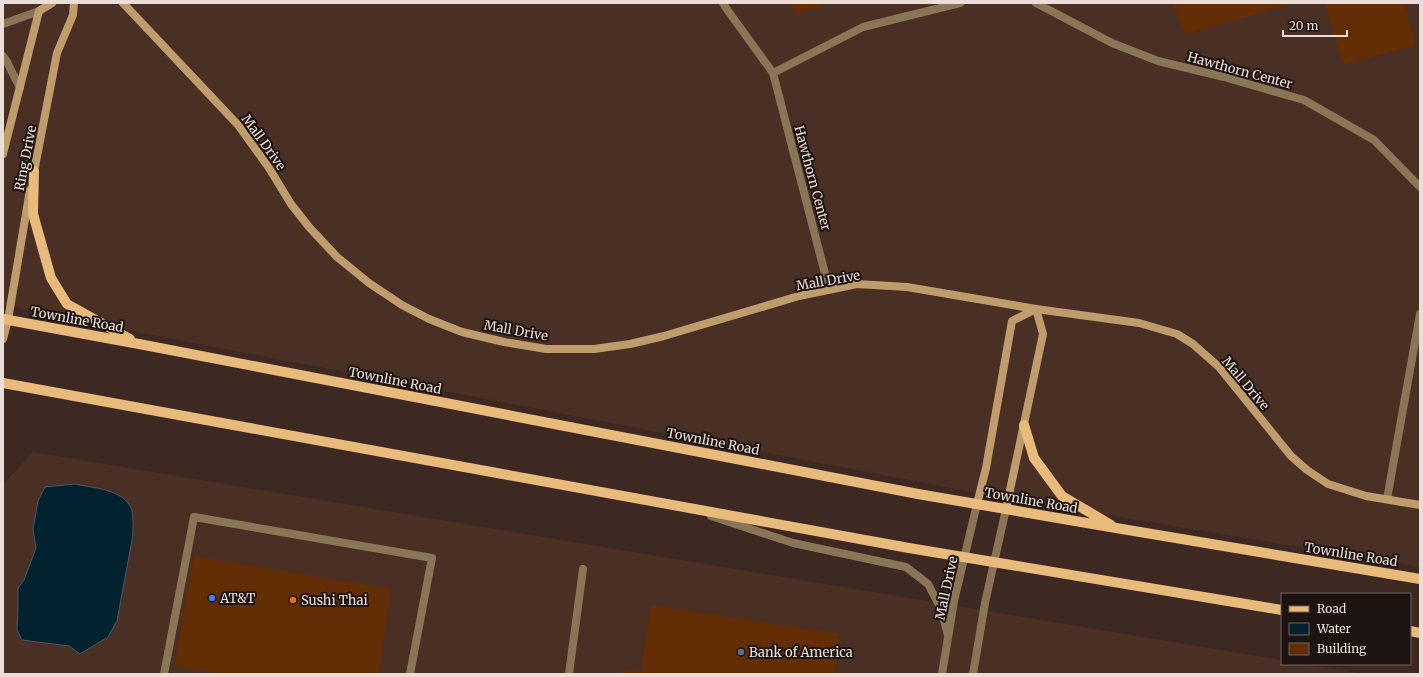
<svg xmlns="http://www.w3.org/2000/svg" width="1423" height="677" font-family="Merriweather,serif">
  <rect width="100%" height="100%" fill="#3d2921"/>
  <path fill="#4a2f25" d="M 3,3 L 1420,3 L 1420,567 L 982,494 L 152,335 L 3,305 Z
    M 33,452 L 1282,660 L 1282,664 L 1305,664 L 1365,674 L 3,674 L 3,484 Z"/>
  <path fill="#022230" stroke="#485a62" d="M 75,484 C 92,488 123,489 131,508 C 134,515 133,532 132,540 L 117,621 L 108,637 L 80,654 L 69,646 L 22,640 L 17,630 L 18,610 L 18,588 L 24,580 L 36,548 L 33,529 L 38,501 L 45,487 Z"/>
  <path fill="#632d06" d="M 791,3 L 830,3 L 794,14 Z
    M 1173,3 L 1294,3 L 1188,34 L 1182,30 Z
    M 1325,3 L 1404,3 L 1416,45 L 1343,65 Z
    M 194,556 L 391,589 L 379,674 L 221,674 L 174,666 Z
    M 651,605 L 840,634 L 834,674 L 623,674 L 623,669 L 641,672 Z"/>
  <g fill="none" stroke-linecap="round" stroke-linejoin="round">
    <path stroke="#8b7557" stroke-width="8" d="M 723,3 L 726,8 L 773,73
      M 1036,3 L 1112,43 L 1158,61 L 1224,77 L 1304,100 L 1374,140 L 1420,187
      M 3,24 L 39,11
      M 3,56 L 7,62 L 20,88
      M 829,289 L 773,73 L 863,27 L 960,3
      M 1387,499 L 1420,314
      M 711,516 L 793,543 L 906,567 L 928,584 L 940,607 L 948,635
      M 164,674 L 194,517 L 432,558 L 410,674
      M 569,674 L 583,569
      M 942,674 L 954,601 L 977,504
      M 973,674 L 985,603 L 1006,509"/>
    <path stroke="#bf9c6b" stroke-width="8" d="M 123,3 L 238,125 L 269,168 L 291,204 L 309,227 L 337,257 L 369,283 L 402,305 L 429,319 L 462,332 L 504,342 L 546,349 L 594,349 L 630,344 L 664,336 L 799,296 L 857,284 L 907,287 L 1036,309 L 1139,323 L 1177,334 L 1193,344 L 1219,367 L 1291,456 L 1307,470 L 1328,484 L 1366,496 L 1420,505
      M 3,154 L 39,11 L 52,3
      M 33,177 L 57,53 L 73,15 L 74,3
      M 3,339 L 8,320 L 30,190
      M 977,504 L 986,468 L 1012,321 L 1036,309 L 1043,334 L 1006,509"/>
    <path stroke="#e8ba7b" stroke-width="10" d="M 34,171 L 33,214 L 51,278 L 67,304 L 130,339
      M 3,319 L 139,344 L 918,494 L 1116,528 L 1420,579
      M 3,383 L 909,548 L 1282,610
      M 1024,425 L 1034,458 L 1062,496 L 1111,525
      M 1410,631 L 1420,633"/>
  </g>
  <circle fill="#3f7fe0" stroke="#1d1411" stroke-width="1.5" cx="212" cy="598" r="4"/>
  <circle fill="#e8710a" stroke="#1d1411" stroke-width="1.5" cx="293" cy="600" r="4"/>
  <circle fill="#5c6f8a" stroke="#1d1411" stroke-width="1.5" cx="741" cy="652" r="4"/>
  <g text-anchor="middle" stroke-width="4" stroke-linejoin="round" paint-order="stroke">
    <g font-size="13" fill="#ebddd8" stroke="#1d1411">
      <text transform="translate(1240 70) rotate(15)" y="5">Hawthorn Center</text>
      <text transform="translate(264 142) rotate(54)" y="5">Mall Drive</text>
      <text transform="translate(25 158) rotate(-79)" y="5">Ring Drive</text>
      <text transform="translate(813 178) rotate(75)" y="5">Hawthorn Center</text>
      <text transform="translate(828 280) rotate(-10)" y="5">Mall Drive</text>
      <text transform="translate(77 319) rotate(10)" y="5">Townline Road</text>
      <text transform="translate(516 330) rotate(10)" y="5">Mall Drive</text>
      <text transform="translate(395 380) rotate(11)" y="5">Townline Road</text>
      <text transform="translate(1246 383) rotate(50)" y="5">Mall Drive</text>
      <text transform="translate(713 441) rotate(11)" y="5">Townline Road</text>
      <text transform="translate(1031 500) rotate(10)" y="5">Townline Road</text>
      <text transform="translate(1351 554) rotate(9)" y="5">Townline Road</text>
      <text transform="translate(946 588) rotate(-78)" y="5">Mall Drive</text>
    </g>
    <g font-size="13" fill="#ebddd8" stroke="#1d1411" text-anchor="start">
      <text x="220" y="603">AT&amp;T</text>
      <text x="301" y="605">Sushi Thai</text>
      <text x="749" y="657">Bank of America</text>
    </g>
  </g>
  <rect width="1423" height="677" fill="none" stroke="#ebddd8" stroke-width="8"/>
  <rect x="1281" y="593" width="130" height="72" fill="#1d1411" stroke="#6f6461"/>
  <rect x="1289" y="606" width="20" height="6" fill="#e8ba7b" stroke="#6f6461"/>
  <text x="1317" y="613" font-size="12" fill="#ebddd8">Road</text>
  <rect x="1289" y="623" width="20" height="12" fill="#022230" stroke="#6f6461"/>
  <text x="1317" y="633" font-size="12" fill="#ebddd8">Water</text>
  <rect x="1289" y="643" width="20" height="12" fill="#632d06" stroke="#6f6461"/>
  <text x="1317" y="653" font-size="12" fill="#ebddd8">Building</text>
  <path d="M1283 30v6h64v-6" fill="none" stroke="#ebddd8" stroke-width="2"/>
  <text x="1289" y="30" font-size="12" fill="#ebddd8" stroke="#1d1411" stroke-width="3" paint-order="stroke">20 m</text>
</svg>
